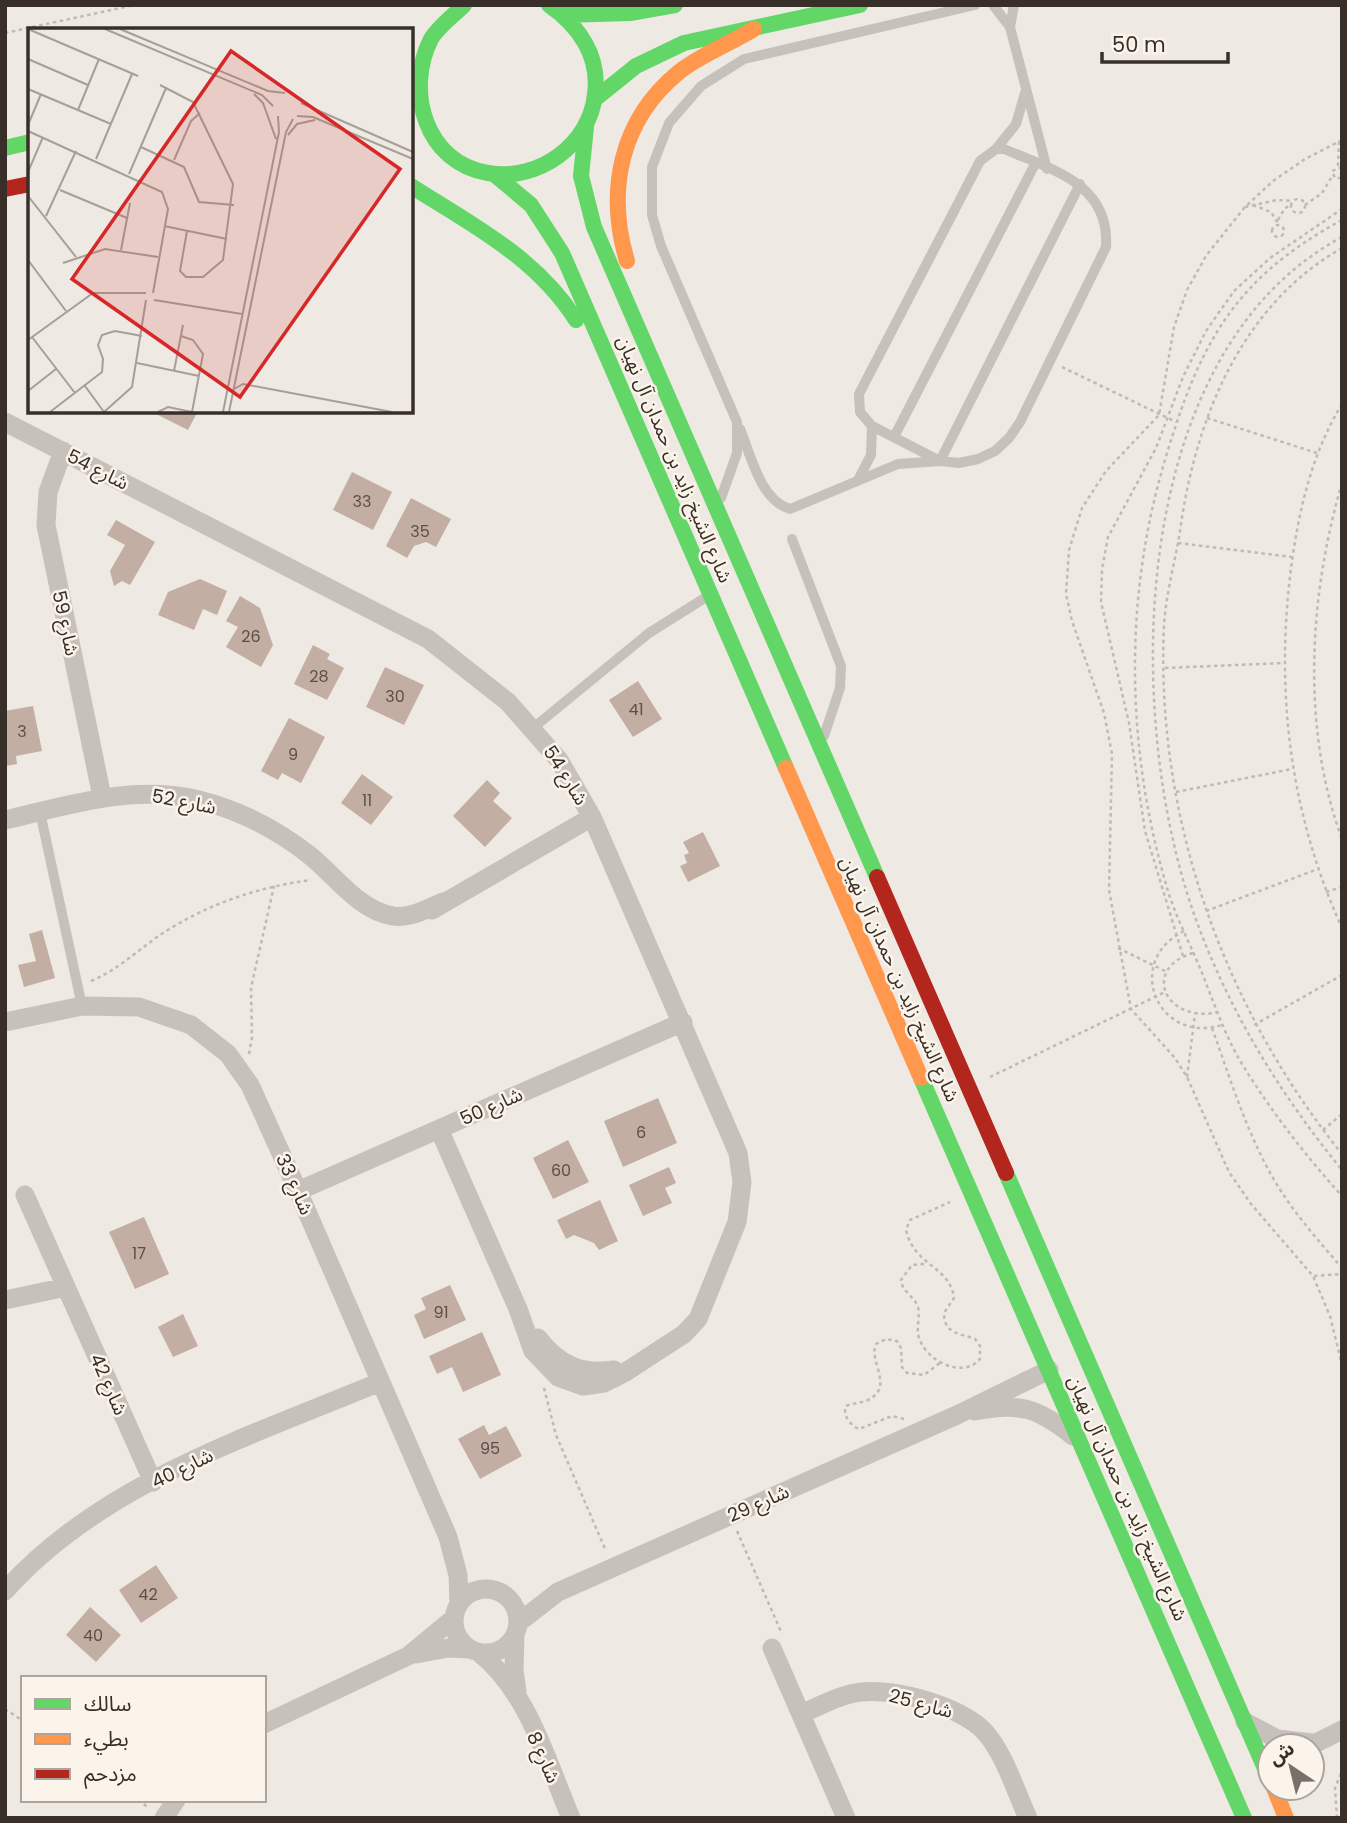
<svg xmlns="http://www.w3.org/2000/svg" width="1347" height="1823" font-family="Poppins,'Noto Sans Arabic',sans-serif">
  <rect width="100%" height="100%" fill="#eee9e2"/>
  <path fill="#c3aea3" d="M 150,411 L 198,411 L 188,430 Z
    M 352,472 L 392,492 L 373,530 L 333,510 Z
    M 411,498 L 451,519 L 436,547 L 426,542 L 414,546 L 407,558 L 386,546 Z
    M 116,520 L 155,542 L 130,585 L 122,581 L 114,586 L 110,571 L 125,545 L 107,535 Z
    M 200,579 L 227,591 L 217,615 L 203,609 L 194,630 L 158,615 L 168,592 Z
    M 240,596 L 260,608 L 273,645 L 261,667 L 226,647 L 238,627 L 226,621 Z
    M 313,645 L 330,654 L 327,659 L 344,668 L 327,700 L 294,684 Z
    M 385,667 L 424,685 L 404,725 L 366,707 Z
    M 638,681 L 662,719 L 633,737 L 609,700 Z
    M 33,706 L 42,751 L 16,756 L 17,764 L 5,766 L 5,711 Z
    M 289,718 L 325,737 L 301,783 L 282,773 L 278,780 L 261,771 Z
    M 362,774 L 393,797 L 371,825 L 341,803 Z
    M 487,780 L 500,793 L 493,801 L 512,818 L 485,847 L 453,816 Z
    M 703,832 L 720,866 L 688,882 L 680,866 L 687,863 L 684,855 L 689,853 L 683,842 Z
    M 42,930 L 55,978 L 24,987 L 18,965 L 36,961 L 29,934 Z
    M 658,1098 L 677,1143 L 623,1167 L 604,1121 Z
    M 568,1140 L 589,1182 L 553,1199 L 533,1158 Z
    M 669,1167 L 676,1183 L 665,1188 L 672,1203 L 643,1216 L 629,1185 Z
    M 600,1200 L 618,1241 L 599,1250 L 594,1243 L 574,1235 L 566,1239 L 557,1220 Z
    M 144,1217 L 169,1274 L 135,1289 L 109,1232 Z
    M 450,1285 L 466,1320 L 424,1339 L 414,1315 L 426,1309 L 421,1298 Z
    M 183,1314 L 198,1346 L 173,1357 L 158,1327 Z
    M 482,1332 L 501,1375 L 463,1392 L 452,1367 L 437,1374 L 429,1356 Z
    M 484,1425 L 489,1435 L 506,1426 L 522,1456 L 480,1479 L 458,1439 Z
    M 156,1565 L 178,1598 L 141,1623 L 119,1590 Z
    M 90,1607 L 121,1635 L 96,1662 L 66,1635 Z"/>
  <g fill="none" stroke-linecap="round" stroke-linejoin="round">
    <path stroke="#c0bab3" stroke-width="2.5" stroke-dasharray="3.5 3.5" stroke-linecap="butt" d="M 5,33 L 134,5
      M 1342,140 L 1305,159 L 1273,181 L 1244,208 L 1206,256 L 1187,290 L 1174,327 L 1159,415 L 1106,471 L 1082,508 L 1069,550 L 1066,594 L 1072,621 L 1104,713 L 1112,754 L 1109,890 L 1131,1009 L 1175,1058 L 1187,1077 L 1229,1172 L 1251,1204 L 1313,1276 L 1330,1316 L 1342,1365
      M 1338,166 L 1339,141
      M 1342,167 L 1332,171 L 1335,178 L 1342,178
      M1291 206a7 7 0 1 1 14 0a7 7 0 1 1-14 0Z
      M 1253,205 L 1271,212 L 1279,225
      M 1305,205 L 1322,193 L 1333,175
      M 1245,207 L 1277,200 L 1293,201
      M 1278,220 L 1285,208 L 1292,205
      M 1342,220 C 1233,279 1199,345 1165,460 C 1123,600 1126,751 1168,891 C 1176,917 1189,942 1200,968 C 1213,1000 1224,1034 1242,1064 C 1271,1111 1305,1155 1342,1196
      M1272 231a6 6 0 1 1 12 0a6 6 0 1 1-12 0Z
      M 1342,237 C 1125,353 1122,723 1198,925 C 1232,1016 1281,1095 1342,1170
      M 1342,248 C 1240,306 1195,421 1180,531 C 1175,563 1166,593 1164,625 C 1155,815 1223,1007 1342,1154
      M 1062,367 L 1176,422
      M 1342,404 C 1314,450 1301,501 1293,554 C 1274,683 1288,809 1342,928
      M 1207,418 L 1317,453
      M 1342,483 C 1309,595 1301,728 1342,839
      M 1178,543 L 1292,557
      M 1165,668 L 1284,663
      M 1176,792 L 1292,769
      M 1326,892 L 1342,887
      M 1206,911 L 1318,869
      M 1184,931 C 1123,961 1157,1045 1222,1025
      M 1118,948 L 1165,971
      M 1193,953 C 1140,969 1166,1024 1218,1012
      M 1183,956 L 1145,831 L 1129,723 L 1101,602 L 1102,569 L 1108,537 L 1156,448 L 1183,377 L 1206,331 L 1234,291 L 1270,258 L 1342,209
      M 91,981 C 118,970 139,949 163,933 C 208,904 258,887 311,880
      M 1254,1025 L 1342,975
      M 1212,1028 C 1230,1078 1246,1131 1273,1178 C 1292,1211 1317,1239 1342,1268
      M 249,1054 L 252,1038 L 251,988 L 274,886
      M 990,1077 L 1165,992
      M 1187,1077 L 1195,1014
      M 1323,1130 L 1342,1114
      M 924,1264 L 912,1265 L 901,1280 C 902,1292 914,1296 918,1307 C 920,1315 917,1325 918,1334 C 923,1360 962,1380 980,1359 L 980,1346 L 975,1339 C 959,1333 944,1334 944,1313 L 954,1298 C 950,1266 914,1266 906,1230 L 910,1220 L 950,1202
      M 1314,1276 L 1342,1274
      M 544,1388 L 556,1435 L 606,1551
      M 904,1419 L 892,1416 L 859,1429 C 851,1426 842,1415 846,1406 C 853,1403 861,1403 868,1400 C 895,1387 868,1361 876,1344 L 886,1339 L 897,1341 L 901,1348 L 902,1367 L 907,1373 L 924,1375 L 941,1362
      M 737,1531 L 782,1634
      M 5,1709 L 23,1721
      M 138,1800 L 149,1808
      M 1337,1818 L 1335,1788 L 1342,1771"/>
    <path stroke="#c7c1bb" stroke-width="10" d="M 993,5 L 1010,27
      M 1014,5 L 1010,27 L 1047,169
      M 996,149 L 1004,149 C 1053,170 1110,184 1106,247 L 1020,422 L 1009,438 L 995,451 L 978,459 L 959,463 L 940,461 L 872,426 L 860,412 L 859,394 L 980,161 Z
      M 996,149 L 1016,124 L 1025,93
      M 740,429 C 751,455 760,500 790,509 L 898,464 L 940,461 L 1080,184
      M 894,437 L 1035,164
      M 858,480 L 871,455 L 872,426
      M 721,498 L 737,453 L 737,422 L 661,246 L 652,215 L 652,167 L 669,123 L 701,86 L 744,59 L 975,5
      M 792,539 L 841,666 L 840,688 L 824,736
      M 533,728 L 649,633 L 708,596
      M 40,812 L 82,1006"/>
    <path stroke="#c7c1bb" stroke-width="19" d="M 5,422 L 428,639 L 508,702 L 559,760 L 592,817 L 738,1153 L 742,1182 L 737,1222 L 698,1319 L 684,1334 L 624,1373 L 604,1383 L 583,1386 L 558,1377 L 533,1351 L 518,1309 L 439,1129
      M 63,451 L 48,492 L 46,525 L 102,797
      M 5,820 C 70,805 132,784 199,800 C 238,810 276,829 308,854 C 334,874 359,911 393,916 C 410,919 428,908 443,902
      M 432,910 L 592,817
      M 5,1022 L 82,1006 L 139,1007 L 191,1025 L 228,1054 L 250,1085 L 298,1191 L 448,1537 L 458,1575 L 459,1603
      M 298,1191 L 683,1022
      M 25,1195 L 153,1482
      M 5,1300 L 66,1287
      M 538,1338 C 559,1365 581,1375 614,1370
      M 975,1411 C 1020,1402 1038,1408 1073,1436
      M454 1621a32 32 0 1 1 64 0a32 32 0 1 1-64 0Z
      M 5,1591 C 101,1483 251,1436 380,1382
      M 518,1623 L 558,1592 L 957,1415 L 1049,1370
      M 515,1634 L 514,1670 L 517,1692
      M 772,1648 L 846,1818
      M 478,1652 C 528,1690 547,1762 571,1818
      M 416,1654 L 448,1648 L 470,1649
      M 801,1714 C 816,1708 833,1698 850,1694 C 886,1684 960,1705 985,1732 C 1005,1755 1015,1790 1028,1818
      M 1245,1722 L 1277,1739 L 1313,1743
      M 264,1724 L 408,1656 L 454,1618
      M 1310,1746 L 1342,1730
      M 164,1818 L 176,1800"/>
    <path stroke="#63d668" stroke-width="16" d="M 464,5 C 454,15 438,27 431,39 C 405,90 425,163 488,173 C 538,182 590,145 595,94 C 600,56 579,26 549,5
      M 564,15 L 630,13 L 675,5
      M 595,99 L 636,66 L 684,43 L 860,5
      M 586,127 L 581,176 L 594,227 L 877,877
      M 5,148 L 30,142
      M 494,174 L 531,205 L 562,253 L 786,768
      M 411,186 C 472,225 536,257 576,320
      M 921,1078 L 1244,1818
      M 1006,1173 L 1270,1780"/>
    <path stroke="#ff974d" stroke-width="16" d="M 627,261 C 606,191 620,120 679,72 C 702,54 730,44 754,29
      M 786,768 L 921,1078
      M 1274,1788 L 1286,1818"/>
    <path stroke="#b3261e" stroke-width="16" d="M 5,189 L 30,184
      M 877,877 L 1006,1173"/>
  </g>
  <g text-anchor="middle" stroke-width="5" stroke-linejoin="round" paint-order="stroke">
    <g font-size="16" fill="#5c4f48">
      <text x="362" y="507">33</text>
      <text x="420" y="537">35</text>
      <text x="251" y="642">26</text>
      <text x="319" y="682">28</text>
      <text x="395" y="702">30</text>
      <text x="636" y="715">41</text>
      <text x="22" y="737">3</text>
      <text x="293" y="760">9</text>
      <text x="367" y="806">11</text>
      <text x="641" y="1138">6</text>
      <text x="561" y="1176">60</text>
      <text x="139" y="1259">17</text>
      <text x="441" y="1318">91</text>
      <text x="490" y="1454">95</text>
      <text x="148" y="1600">42</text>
      <text x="93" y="1641">40</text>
    </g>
    <g font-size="19" fill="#392f29" stroke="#fbf4ea">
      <text transform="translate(675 459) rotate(67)" y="7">شارع الشيخ زايد بن حمدان آل نهيان</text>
      <text transform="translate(98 469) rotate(27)" y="7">شارع 54</text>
      <text transform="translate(66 623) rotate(78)" y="7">شارع 59</text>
      <text transform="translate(566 775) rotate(58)" y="7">شارع 54</text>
      <text transform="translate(184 801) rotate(11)" y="7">شارع 52</text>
      <text transform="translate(900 979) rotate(66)" y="7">شارع الشيخ زايد بن حمدان آل نهيان</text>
      <text transform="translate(491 1106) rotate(-24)" y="7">شارع 50</text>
      <text transform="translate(295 1184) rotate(66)" y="7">شارع 33</text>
      <text transform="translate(109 1384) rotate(66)" y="7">شارع 42</text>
      <text transform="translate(182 1468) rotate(-26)" y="7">شارع 40</text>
      <text transform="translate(1128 1498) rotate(66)" y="7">شارع الشيخ زايد بن حمدان آل نهيان</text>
      <text transform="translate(758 1503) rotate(-24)" y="7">شارع 29</text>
      <text transform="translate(921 1703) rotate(15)" y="7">شارع 25</text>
      <text transform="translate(544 1757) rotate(66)" y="7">شارع 8</text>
    </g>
  </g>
  <g transform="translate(28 28)">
    <rect width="385" height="385" fill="#eee9e2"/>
    <path fill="none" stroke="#a69f98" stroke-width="2" d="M 0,1 L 110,48M 77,1 L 234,67 L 245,78M 92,1 L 240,63 L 257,65M 0,31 L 60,57M 132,57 L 165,74 L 205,156 L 195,232 L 175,249 L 158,249 L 152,243 L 159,203M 0,61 L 83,96M 226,66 L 235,75 L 248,111M 273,75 L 385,124M 50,82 L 71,31M 269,88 L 285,89 L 385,131M 0,97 L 13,66M 0,103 L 134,164 L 140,181 L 125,265M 260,107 L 269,96 L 287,92M 113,119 L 156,139 L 171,174 L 206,177M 68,131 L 104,46M 146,132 L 163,93 L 172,85M 0,144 L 15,109M 101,146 L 138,60M 32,162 L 99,190M 0,168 L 48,229M 18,188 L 48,123M 136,198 L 199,211M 93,222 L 102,175M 0,232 L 38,283M 35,235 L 77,221 L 130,229M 126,272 L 214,286M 153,308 L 165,312 L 175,326 L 164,384M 4,309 L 47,365M 0,312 L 65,265 L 118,265M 109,335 L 171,348M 146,343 L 155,297M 57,358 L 76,384M 206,361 L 215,356 L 364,384M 0,363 L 28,341M 22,384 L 74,344 L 75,331 L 70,317 L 74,307 L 87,303 L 114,308M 76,384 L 104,359 L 118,272M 130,384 L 140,379 L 164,384M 195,384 L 251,104 L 250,88M 201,384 L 258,104 L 265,91"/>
    <path fill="#d62828" fill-opacity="0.15" stroke="#d62828" stroke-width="3.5" d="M 203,23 L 372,141 L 212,369 L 44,251 Z"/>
    <rect width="385" height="385" fill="none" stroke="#392f29" stroke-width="3.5"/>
  </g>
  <rect width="1347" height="1823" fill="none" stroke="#392f29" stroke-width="14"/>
  <rect x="21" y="1676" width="245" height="126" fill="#fbf4ea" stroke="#ada59d" stroke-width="2"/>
  <rect x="35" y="1699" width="35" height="10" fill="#63d668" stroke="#ada59d" stroke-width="2"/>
  <text x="84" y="1711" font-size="21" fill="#392f29">سالك</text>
  <rect x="35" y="1734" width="35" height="10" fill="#ff974d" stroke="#ada59d" stroke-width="2"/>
  <text x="84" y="1746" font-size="21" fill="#392f29">بطيء</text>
  <rect x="35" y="1769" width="35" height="10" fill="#b3261e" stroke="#ada59d" stroke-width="2"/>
  <text x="84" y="1781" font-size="21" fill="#392f29">مزدحم</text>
  <g transform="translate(1291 1767) rotate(325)"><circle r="33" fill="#fbf4ea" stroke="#ada59d" stroke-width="2"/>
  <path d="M0-5L12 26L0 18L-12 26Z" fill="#78706a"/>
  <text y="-10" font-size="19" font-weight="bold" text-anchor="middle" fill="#392f29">ش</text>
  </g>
  <path d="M1102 52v10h126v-10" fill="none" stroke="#392f29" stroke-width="3.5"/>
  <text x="1112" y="52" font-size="21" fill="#392f29" stroke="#fbf4ea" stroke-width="5" paint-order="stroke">50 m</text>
</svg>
